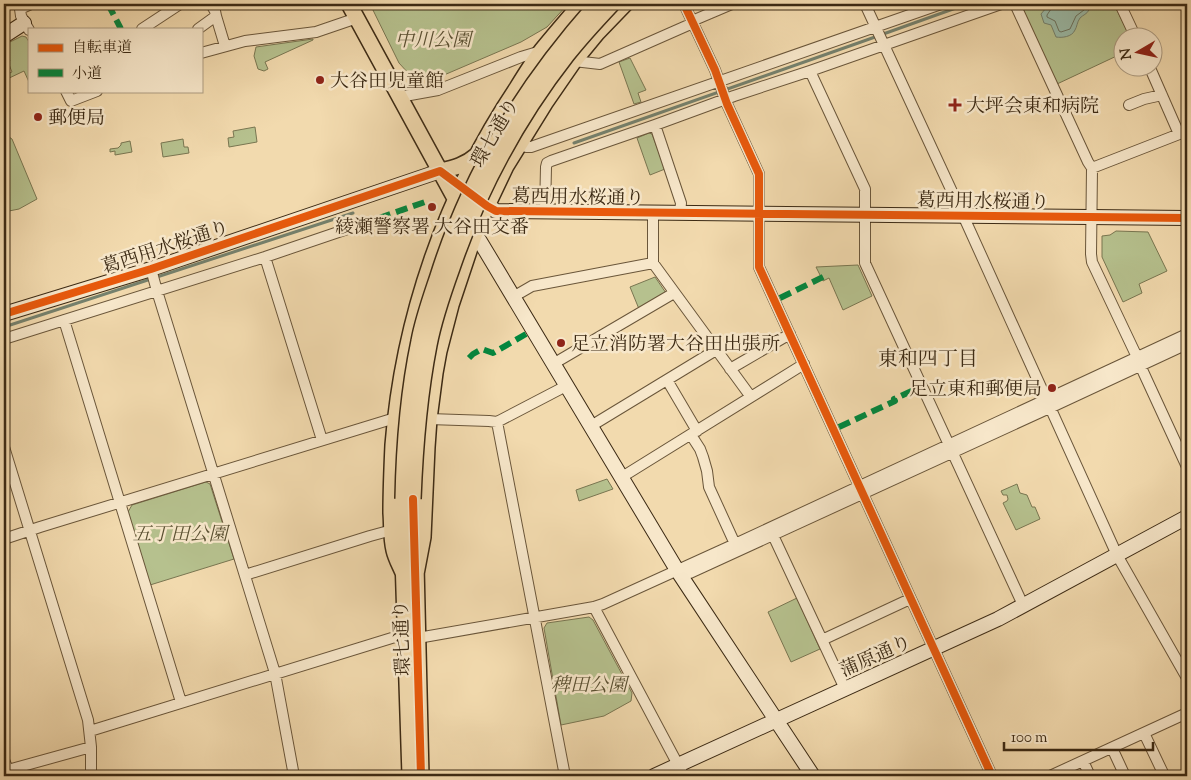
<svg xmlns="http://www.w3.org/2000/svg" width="1191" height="780" font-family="'Sorts Mill Goudy','Noto Serif JP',serif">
  <rect width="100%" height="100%" fill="#f2daae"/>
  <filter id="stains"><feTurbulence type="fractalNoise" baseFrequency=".004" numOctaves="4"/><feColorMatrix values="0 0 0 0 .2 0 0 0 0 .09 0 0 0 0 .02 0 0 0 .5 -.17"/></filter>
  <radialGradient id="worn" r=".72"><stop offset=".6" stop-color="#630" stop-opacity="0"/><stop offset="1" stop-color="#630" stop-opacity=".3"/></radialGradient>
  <path fill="#b6c18e" stroke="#797651" d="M 370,4 L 568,4 L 547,27 L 521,42 L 444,75 L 432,74 L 410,75 L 399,63 Z
    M 1025,4 L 1114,4 L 1130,37 L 1124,38 L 1123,53 L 1057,84 L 1022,8 Z
    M 22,36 L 26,37 L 29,42 L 29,82 L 24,71 L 5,80 L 5,75 L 12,72 L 8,62 L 10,61 L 4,48 L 4,45 Z
    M 313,39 L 313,40 L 265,62 L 268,69 L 264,71 L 258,69 L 254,56 L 256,47 Z
    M 630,58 L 646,90 L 638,93 L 641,102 L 634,104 L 619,62 Z
    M 255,127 L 257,142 L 229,147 L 228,138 L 234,137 L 233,131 Z
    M 649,133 L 652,134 L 665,169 L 650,175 L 637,138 Z
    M 6,135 L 12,139 L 37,199 L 19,209 L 4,212 L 4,136 Z
    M 183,139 L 184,147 L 188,147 L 189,153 L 163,157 L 161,143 Z
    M 130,141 L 132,152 L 115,155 L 115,151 L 110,152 L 110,149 L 118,148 L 121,145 L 121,143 Z
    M 1116,231 L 1148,232 L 1167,271 L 1139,284 L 1142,293 L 1123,302 L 1102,257 L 1102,236 L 1110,235 Z
    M 858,265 L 872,296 L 843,310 L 829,278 L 823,281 L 816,267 Z
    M 655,277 L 666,293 L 639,309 L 630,287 Z
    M 607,479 L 613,489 L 579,501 L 576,490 Z
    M 206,482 L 210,484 L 234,559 L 150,585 L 128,512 L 132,505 Z
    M 1017,484 L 1020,493 L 1027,495 L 1032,507 L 1035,507 L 1040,519 L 1016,530 L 1003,503 L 1007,501 L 1008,499 L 1007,495 L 1003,495 L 1001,491 Z
    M 797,598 L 820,649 L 791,662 L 768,612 Z
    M 589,617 L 593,620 L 632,693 L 631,701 L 604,716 L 561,725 L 544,628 L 547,623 Z"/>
  <path fill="#9bbba8" stroke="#75816d" d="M 1045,4 L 1088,4 L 1089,10 C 1087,14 1083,15 1080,18 C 1077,22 1077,27 1075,30 C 1072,37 1062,38 1056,37 L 1051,25 L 1044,23 L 1041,14 L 1046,8 Z"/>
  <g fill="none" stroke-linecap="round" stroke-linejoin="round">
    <path stroke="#6c725e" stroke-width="1" d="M 1050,4 L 1051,9 L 1047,15 L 1047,17 L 1055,21 L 1059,31 L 1061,32 L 1070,29 L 1076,16 L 1084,10 L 1084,4"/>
    <path stroke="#75816d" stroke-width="3" d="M 574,143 L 861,42 L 967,4
      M 4,327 L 353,213"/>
    <defs>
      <path id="street" d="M 684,4 L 715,70 L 727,104 L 759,174 L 759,267 L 992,776
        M 865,4 L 967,224 L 1117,555 L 1187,678
        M 1015,4 L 1088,162 L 1092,168 L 1187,131
        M 1120,4 L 1136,38
        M 216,16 L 225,46
        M 692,21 L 732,4
        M 142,29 L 180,4
        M 198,29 L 216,16 L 215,11 L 211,4
        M 29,30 L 21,16 L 20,9 L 31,4
        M 201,53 L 245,41 L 316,32 L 357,18
        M 574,61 L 600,64 L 693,23
        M 1150,68 L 1179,134
        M 810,71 L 865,189 L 865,263 L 1023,605
        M 66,91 L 71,101 L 97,91
        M 399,97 L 438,90 L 521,57 L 541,51
        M 1129,105 L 1144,99 L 1162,95
        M 655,125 L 681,203 L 680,213
        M 519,144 L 526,147 L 531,147 L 941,4
        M 1092,168 L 1091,254 L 1092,262 L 1137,357 L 1140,365 L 1187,467
        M 545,212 L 546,167 L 547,163 L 551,161 L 655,125 L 734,96 L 810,71 L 1001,4
        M 653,213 L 653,263 L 751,397
        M 265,257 L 322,440
        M 151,269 L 157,291 L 275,673 L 294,776
        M 513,297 L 532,286 L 653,263
        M 64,320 L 181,702
        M 4,339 L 265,257 L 362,224
        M 553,364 L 674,293
        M 730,369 L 790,334
        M 667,380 L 697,431
        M 429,419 L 489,421 L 497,422 L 566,386
        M 497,422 L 565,776
        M 591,426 L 716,350
        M 691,435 L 700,449 L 703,457 L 707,471 L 709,487 L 735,544
        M 4,447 L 88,720 L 91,747 L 91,776
        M 622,477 L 804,364
        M 771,531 L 845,689
        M 4,539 L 40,527 L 395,418
        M 677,570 L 690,573 L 1056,405 L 1187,344
        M 245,575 L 370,536 L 392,530
        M 594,607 L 684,776
        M 418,638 L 594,607 L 603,604 L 735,544 L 1187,334
        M 822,640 L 910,599
        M 90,731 L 395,637 L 406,636
        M 1144,733 L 1163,773
        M 1112,748 L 1125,776
        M 4,760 L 8,770 L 91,747
        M 1083,761 L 1090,776
        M 1050,776 L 1187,713"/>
      <path id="secondary" d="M 4,36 L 24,23
        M 479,200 L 496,211 L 1187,218
        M 475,233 L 677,570 L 813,776
        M 4,314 L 151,269 L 440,171 L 449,178
        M 654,776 L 998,619 L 1187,517"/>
      <path id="primary" d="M 349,4 L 458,204
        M 440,171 C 454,168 466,165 477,155
        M 403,499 L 402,528 L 410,776
        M 413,499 L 414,537
        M 416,565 L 421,776
        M 416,574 L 423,537 L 427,447 L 429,419 L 435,373 L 439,351 L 451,305 L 475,233 L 487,206 L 506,166 L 545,103 L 574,61 L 597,33 L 625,4
        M 404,575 C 401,567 396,559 394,550 C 391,538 392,525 391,513 C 391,490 392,467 393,445 C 403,318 446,194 517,88 C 525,75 533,62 542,50 C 555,34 568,19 581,4"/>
    </defs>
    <use href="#street" stroke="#6a563a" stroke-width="12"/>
    <use href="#secondary" stroke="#3c2a14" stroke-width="16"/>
    <use href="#primary" stroke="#3c2a14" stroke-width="18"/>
    <use href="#street" stroke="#f7e7ca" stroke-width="10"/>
    <use href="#secondary" stroke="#f7e7ca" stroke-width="14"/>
    <use href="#primary" stroke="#f2daae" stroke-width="15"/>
    <defs>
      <path id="primary-bridge" d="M 403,499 C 404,446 408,393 419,341 C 423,319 431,297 438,276 C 471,172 525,85 597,4
        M 413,499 C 415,447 419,396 429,345 C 434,319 443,293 452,268 C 478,192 517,119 567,55 C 581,37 596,21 612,4"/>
    </defs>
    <use href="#primary-bridge" stroke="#3c2a14" stroke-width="18" stroke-linecap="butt"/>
    <use href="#primary-bridge" stroke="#f2daae" stroke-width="15"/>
    <path stroke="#00873e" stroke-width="6" stroke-dasharray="12 6" stroke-linecap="butt" d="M 108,4 L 121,29
      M 362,224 L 425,202
      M 780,298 L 825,276
      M 469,358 L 473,354 L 482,349 L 493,353 L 526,334
      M 839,427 L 895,401 L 894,399 L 918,388"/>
    <defs>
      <path id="cycleway" d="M 684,4 L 715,70 L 727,104 L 759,174 L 759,267 L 992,776
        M 4,314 L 151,269 L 440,171 L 487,206 L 496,211 L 1187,218
        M 413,499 L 421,776"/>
    </defs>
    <use href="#cycleway" stroke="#f7e7ca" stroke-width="11"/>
    <use href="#cycleway" stroke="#e8590c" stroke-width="8"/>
  </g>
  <g fill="#8f2418" stroke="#f7e7ca" stroke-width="2">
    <circle cx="320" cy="80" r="5"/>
    <path d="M952.5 97.5h5v5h5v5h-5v5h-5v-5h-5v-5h5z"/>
    <circle cx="38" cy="117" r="5"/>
    <circle cx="432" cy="207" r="5"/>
    <circle cx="561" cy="343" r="5"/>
    <circle cx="1052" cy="388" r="5"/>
  </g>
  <g text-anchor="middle" stroke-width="5" stroke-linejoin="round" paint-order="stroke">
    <g font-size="19" font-style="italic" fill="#5a5032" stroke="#f7e7ca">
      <text x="433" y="46">中川公園</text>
      <text x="180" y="540">五丁田公園</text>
      <text x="589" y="691">稗田公園</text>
    </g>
    <g font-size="19" fill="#3c2a14" stroke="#f7e7ca" text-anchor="start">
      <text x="330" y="87">大谷田児童館</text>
      <text x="966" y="112">大坪会東和病院</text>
      <text x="48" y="124">郵便局</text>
      <text x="432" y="233" text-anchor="middle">綾瀬警察署 大谷田交番</text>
      <text x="571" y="350">足立消防署大谷田出張所</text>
      <text x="1042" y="395" text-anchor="end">足立東和郵便局</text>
    </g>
    <g font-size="19" fill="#3c2a14" stroke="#f7e7ca">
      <text transform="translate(494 132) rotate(-60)" y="7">環七通り</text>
      <text transform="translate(578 196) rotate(1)" y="7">葛西用水桜通り</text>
      <text transform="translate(983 200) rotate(1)" y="7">葛西用水桜通り</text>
      <text transform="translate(165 246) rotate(-18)" y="7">葛西用水桜通り</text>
      <text transform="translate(401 638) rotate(-92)" y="7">環七通り</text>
      <text transform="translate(875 655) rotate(-24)" y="7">蒲原通り</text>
    </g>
    <g font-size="20" fill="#3c2a14" stroke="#f7e7ca">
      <text x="928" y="365">東和四丁目</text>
    </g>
  </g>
  <rect width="1191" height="780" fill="none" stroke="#f2daae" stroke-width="20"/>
  <rect x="5" y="5" width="1181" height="770" fill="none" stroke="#3c2a14" stroke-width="2.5"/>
  <rect x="10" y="10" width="1171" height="760" fill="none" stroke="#3c2a14"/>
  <rect x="28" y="28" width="175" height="65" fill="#f7e7ca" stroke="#ac9b81"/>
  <rect x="38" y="44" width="25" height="8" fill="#e8590c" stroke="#ac9b81"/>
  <text x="72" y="52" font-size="15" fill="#3c2a14">自転車道</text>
  <rect x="38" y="69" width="25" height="8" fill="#00873e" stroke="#ac9b81"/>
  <text x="72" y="78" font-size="15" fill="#3c2a14">小道</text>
  <g transform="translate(1138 52) rotate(261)"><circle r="24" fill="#f7e7ca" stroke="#ac9b81"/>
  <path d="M0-4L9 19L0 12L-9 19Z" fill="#8f2418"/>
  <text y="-8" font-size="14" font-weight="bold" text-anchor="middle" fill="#3c2a14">N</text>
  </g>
  <path d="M1004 742v8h149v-8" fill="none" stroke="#3c2a14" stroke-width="2.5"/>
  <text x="1011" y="742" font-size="15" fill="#3c2a14" stroke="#f7e7ca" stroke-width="4" paint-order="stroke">100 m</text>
  <rect width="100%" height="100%" filter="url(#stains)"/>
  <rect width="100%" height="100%" fill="url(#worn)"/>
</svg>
